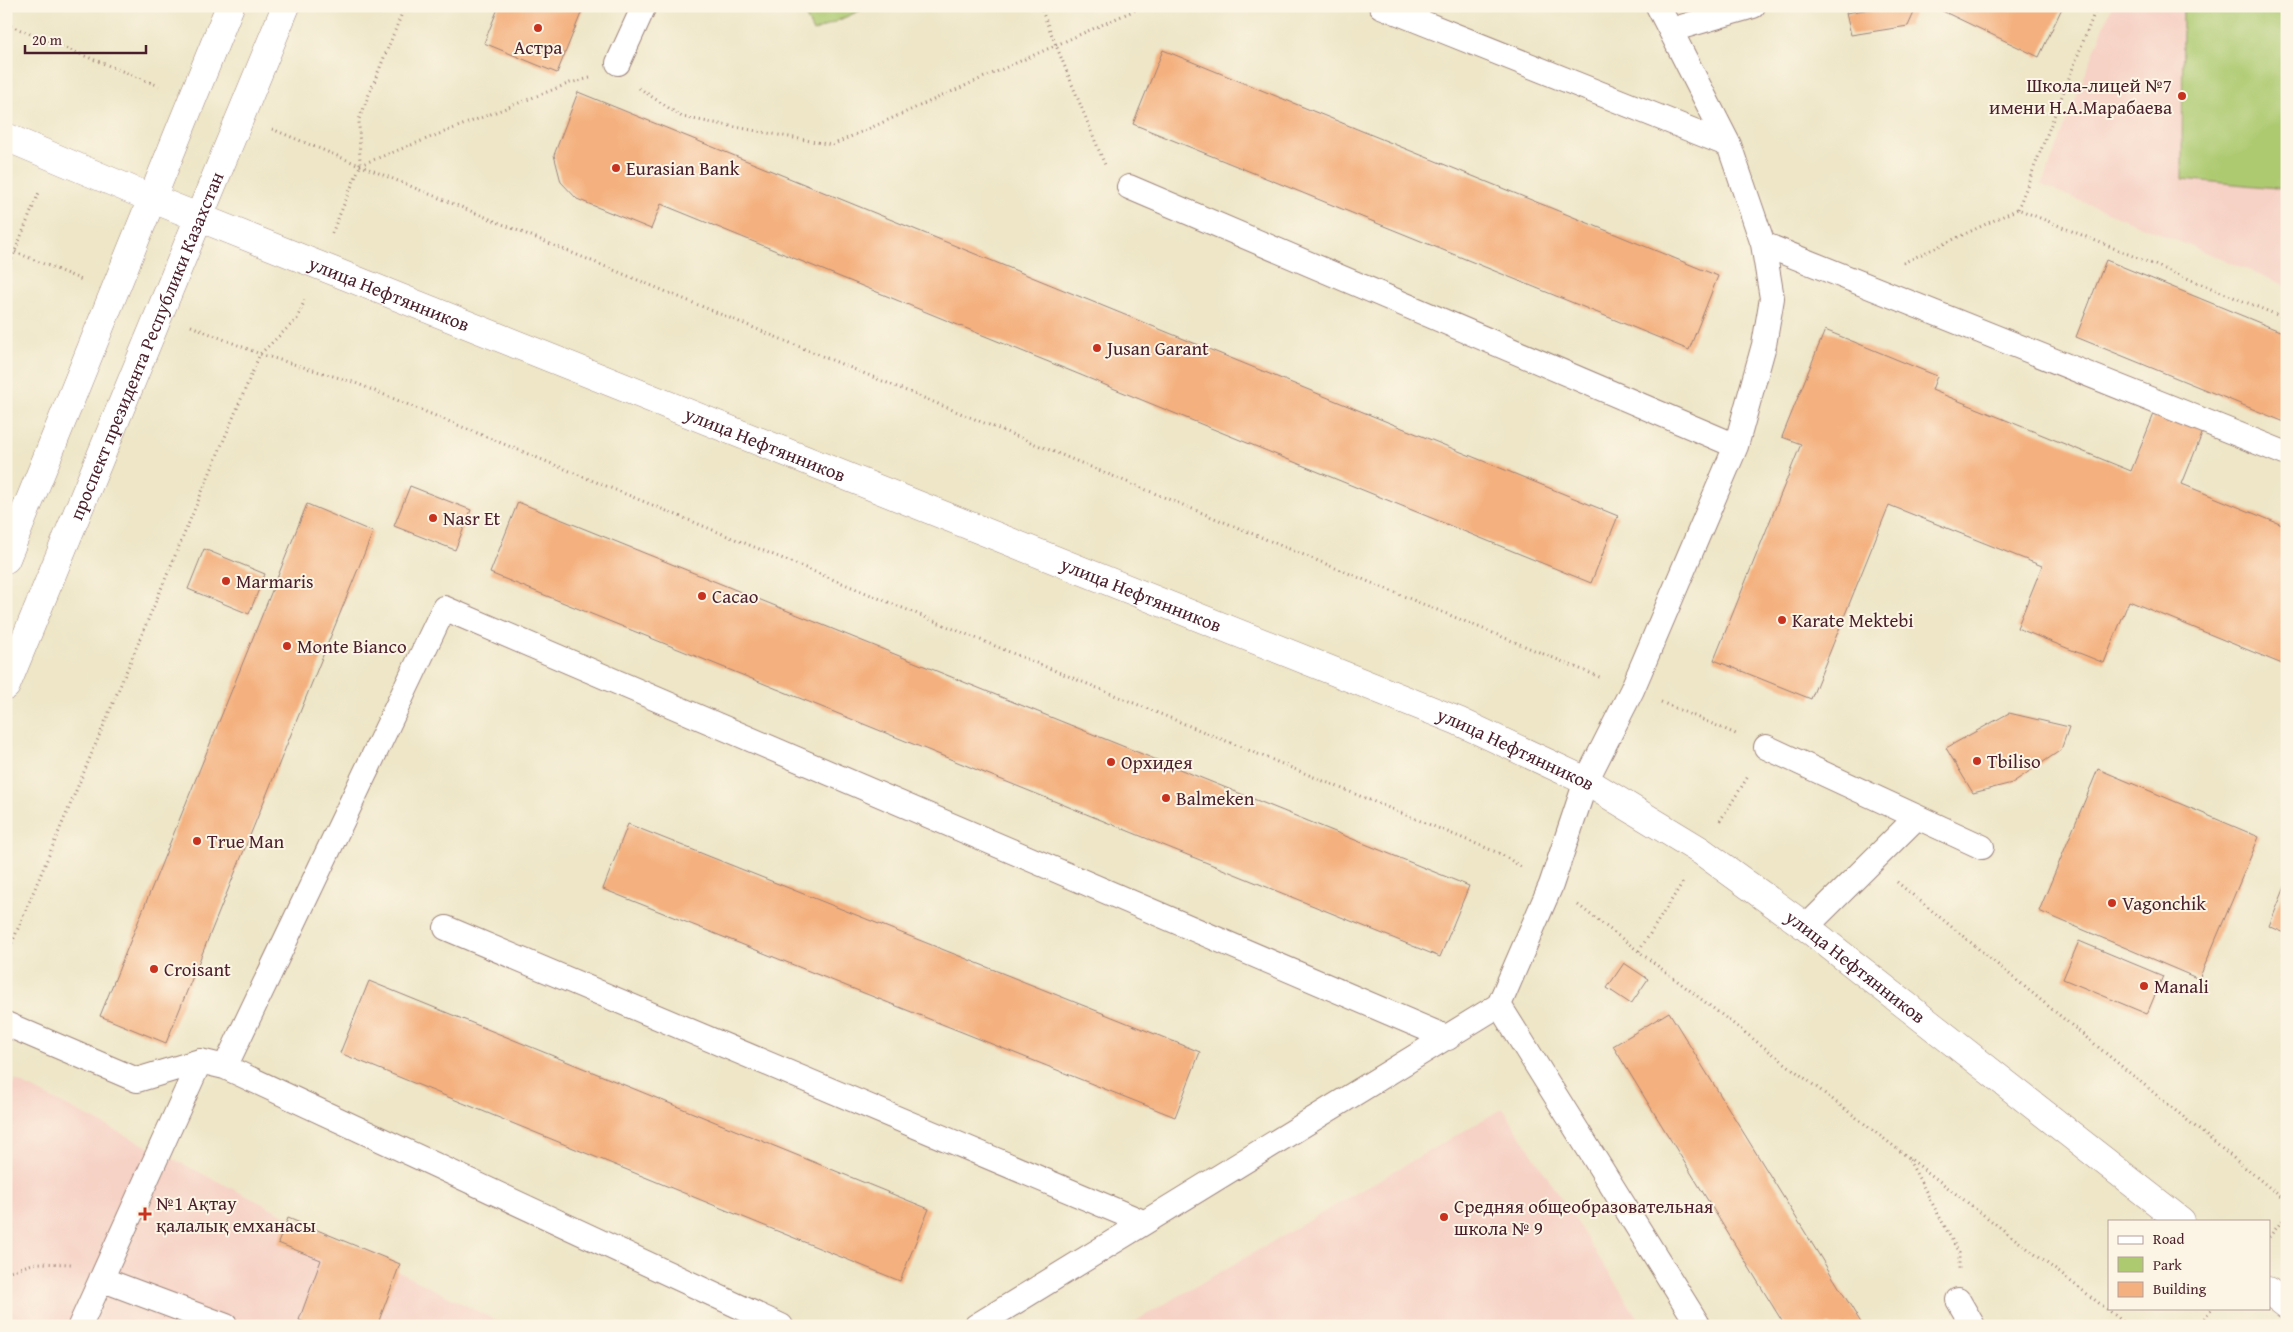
<svg xmlns="http://www.w3.org/2000/svg" width="2293" height="1332" font-family="'Gentium Book Plus',serif">
  <rect width="100%" height="100%" fill="#fcf5e5"/>
  <filter id="ink" filterUnits="userSpaceOnUse"><feTurbulence type="fractalNoise" baseFrequency=".02" numOctaves="2"/><feDisplacementMap in="SourceGraphic" scale="10" xChannelSelector="R" yChannelSelector="G"/><feConvolveMatrix kernelMatrix="1 2 1 2 8 2 1 2 1" color-interpolation-filters="sRGB"/></filter>
  <filter id="wash" filterUnits="userSpaceOnUse"><feTurbulence type="fractalNoise" baseFrequency=".0096" numOctaves="4" result="noise"/><feDisplacementMap in="SourceGraphic" scale="20" xChannelSelector="R" yChannelSelector="G"/><feGaussianBlur stdDeviation="1.12" result="paint"/><feColorMatrix in="noise" values="0 0 0 0 0 0 0 0 0 0 0 0 0 0 0 0 0 1.4 0 .05"/><feComposite in="paint" operator="in"/></filter>
  <g filter="url(#wash)">
    <rect width="100%" height="100%" fill="#eee6c7"/>
    <path fill="#f6d1c5" d="M 2112,6 L 2287,6 L 2287,286 L 2042,185 Z
      M 15,1080 L 507,1326 L 6,1326 L 6,1102 Z
      M 1503,1108 L 1643,1326 L 1127,1326 Z"/>
    <path fill="#adca71" stroke="#7c744e" d="M 801,6 L 870,6 L 813,32 Z
      M 2183,6 L 2287,9 L 2287,189 L 2182,179 Z"/>
    <g id="blocks">
      <path fill="#f4b17f" d="M 499,6 L 584,6 L 557,73 L 484,43 Z
        M 1534,6 L 1549,6 L 1547,11 Z
        M 1877,6 L 1917,6 L 1908,26 L 1851,35 L 1846,13 L 1876,8 Z
        M 1932,6 L 2063,6 L 2039,57 Z
        M 1163,50 L 1718,276 L 1689,350 L 1133,124 Z
        M 578,92 L 1618,516 L 1591,583 L 661,204 L 651,229 L 577,199 L 561,182 L 554,155 Z
        M 2106,260 L 2287,334 L 2287,423 L 2076,337 Z
        M 1825,330 L 1937,376 L 1932,390 L 2131,471 L 2156,409 L 2204,429 L 2182,484 L 2287,527 L 2287,666 L 2129,601 L 2104,663 L 2017,628 L 2042,566 L 1889,505 L 1811,699 L 1714,660 L 1801,444 L 1782,437 Z
        M 410,486 L 471,510 L 455,550 L 394,526 Z
        M 518,502 L 1469,886 L 1440,957 L 490,573 Z
        M 307,504 L 373,532 L 166,1043 L 100,1016 Z
        M 204,549 L 265,574 L 249,614 L 188,589 Z
        M 2009,713 L 2069,727 L 2061,750 L 2012,783 L 1973,793 L 1946,748 Z
        M 2098,769 L 2259,837 L 2199,979 L 2039,911 Z
        M 628,824 L 1200,1052 L 1175,1117 L 603,889 Z
        M 2287,882 L 2287,934 L 2269,926 Z
        M 2079,941 L 2163,976 L 2147,1014 L 2063,979 Z
        M 1624,963 L 1648,979 L 1631,1004 L 1607,988 Z
        M 369,981 L 929,1209 L 900,1281 L 340,1053 Z
        M 1669,1012 L 1863,1326 L 1785,1326 L 1613,1046 Z
        M 288,1218 L 400,1264 L 377,1326 L 313,1326 L 299,1320 L 321,1260 L 278,1243 Z"/>
    </g>
  </g>
  <g filter="url(#ink)">
    <use href="#blocks" fill-opacity="0" stroke="#9c8279" stroke-width="1"/>
    <g fill="none" stroke-linecap="round" stroke-linejoin="round">
      <defs>
        <path id="service" d="M 1381,6 L 1729,145
          M 1671,30 L 1753,6
          M 618,63 L 644,6
          M 1129,187 L 1736,446
          M 1763,244 L 2287,454
          M 1766,747 L 1982,847
          M 1806,927 L 1917,817
          M 446,928 L 1143,1222
          M 1499,1005 L 1699,1326
          M 6,1024 L 137,1080 L 200,1061
          M 225,1067 L 444,608 L 1448,1038
          M 101,1279 L 226,1326
          M 1958,1300 L 1973,1326
          M 80,1326 L 200,1061 L 225,1067 L 781,1326
          M 976,1326 L 1499,1005 L 1551,885 L 1586,781 L 1632,690 L 1736,446 L 1764,345 L 1772,298 L 1763,244 L 1729,145 L 1658,6"/>
        <g id="tertiary">
          <path id="s1" d="M 6,137 L 153,199 L 1458,721 L 1586,781 L 1701,851 L 1806,927 L 2181,1221"/>
          <path d="M 2269,1291 L 2287,1305"/>
        </g>
        <g id="secondary">
          <path d="M 6,559 L 230,6"/>
          <path id="s2" d="M 6,686 L 286,6"/>
        </g>
      </defs>
      <use href="#service" stroke="#9c8279" stroke-width="26"/>
      <use href="#tertiary" stroke="#9c8279" stroke-width="29"/>
      <use href="#secondary" stroke="#9c8279" stroke-width="29"/>
      <path stroke="#9c8279" stroke-width="3" stroke-dasharray="1 4" stroke-linecap="butt" d="M 1040,6 L 1105,165
        M 6,24 L 159,86
        M 639,88 L 682,117 L 832,145 L 1144,6
        M 272,129 L 1602,678
        M 360,165 L 570,83 L 590,78
        M 2018,209 L 2097,6
        M 332,233 L 360,166 L 359,119 L 405,6
        M 6,248 L 82,280
        M 1903,263 L 2018,209 L 2287,319
        M 6,273 L 40,190
        M 191,326 L 260,354 L 353,382 L 1501,854 L 1523,868
        M 1661,702 L 1736,734
        M 1720,821 L 1749,775
        M 1897,882 L 2287,1202
        M 1578,905 L 2129,1326
        M 1639,951 L 1683,882
        M 6,957 L 260,354 L 297,319 L 306,297
        M 1909,1160 L 1959,1253 L 1959,1269
        M 2269,1237 L 2287,1215
        M 6,1272 L 36,1263 L 72,1264
        M 2198,1326 L 2212,1308"/>
      <use href="#service" stroke="#fff" stroke-width="24"/>
      <use href="#tertiary" stroke="#fff" stroke-width="28"/>
      <use href="#secondary" stroke="#fff" stroke-width="28"/>
    </g>
  </g>
  <g fill="#c8321e" stroke="#fcf5e5" stroke-width="2">
    <circle cx="538" cy="28" r="5"/>
    <circle cx="2182" cy="96" r="5"/>
    <circle cx="616" cy="168" r="5"/>
    <circle cx="1097" cy="348" r="5"/>
    <circle cx="433" cy="518" r="5"/>
    <circle cx="226" cy="581" r="5"/>
    <circle cx="702" cy="596" r="5"/>
    <circle cx="1782" cy="620" r="5"/>
    <circle cx="287" cy="646" r="5"/>
    <circle cx="1977" cy="761" r="5"/>
    <circle cx="1111" cy="762" r="5"/>
    <circle cx="1166" cy="798" r="5"/>
    <circle cx="197" cy="841" r="5"/>
    <circle cx="2112" cy="903" r="5"/>
    <circle cx="154" cy="969" r="5"/>
    <circle cx="2144" cy="986" r="5"/>
    <path d="M142.5 1206.5h5v5h5v5h-5v5h-5v-5h-5v-5h5z"/>
    <circle cx="1444" cy="1217" r="5"/>
  </g>
  <g text-anchor="middle" stroke-width="4" stroke-linejoin="round" paint-order="stroke">
    <g font-size="19" fill="#4a1f2b" stroke="#fcf5e5" text-anchor="start">
      <text x="538" y="54" text-anchor="middle">Астра</text>
      <text x="2172" y="92" text-anchor="end">Школа-лицей №7<tspan x="2172" dy="22">имени Н.А.Марабаева</tspan></text>
      <text x="626" y="175">Eurasian Bank</text>
      <text x="1107" y="355">Jusan Garant</text>
      <text x="443" y="525">Nasr Et</text>
      <text x="236" y="588">Marmaris</text>
      <text x="712" y="603">Cacao</text>
      <text x="1792" y="627">Karate Mektebi</text>
      <text x="297" y="653">Monte Bianco</text>
      <text x="1987" y="768">Tbiliso</text>
      <text x="1121" y="769">Орхидея</text>
      <text x="1176" y="805">Balmeken</text>
      <text x="207" y="848">True Man</text>
      <text x="2122" y="910">Vagonchik</text>
      <text x="164" y="976">Croisant</text>
      <text x="2154" y="993">Manali</text>
      <text x="156" y="1210">№1 Ақтау<tspan x="156" dy="22">қалалық емханасы</tspan></text>
      <text x="1454" y="1213">Средняя общеобразовательная<tspan x="1454" dy="22">школа № 9</tspan></text>
    </g>
    <g font-size="19" fill="#4a1f2b" stroke="#fcf5e5">
      <text dy="7" stroke="none"><textPath href="#s1" startOffset="414">улица Нефтянников</textPath></text>
      <text dy="7" stroke="none"><textPath href="#s2" startOffset="368">проспект президента Республики Казахстан</textPath></text>
      <text dy="7" stroke="none"><textPath href="#s1" startOffset="819">улица Нефтянников</textPath></text>
      <text dy="7" stroke="none"><textPath href="#s1" startOffset="1224">улица Нефтянников</textPath></text>
      <text dy="7" stroke="none"><textPath href="#s1" startOffset="1629">улица Нефтянников</textPath></text>
      <text dy="7" stroke="none"><textPath href="#s1" startOffset="2034">улица Нефтянников</textPath></text>
    </g>
  </g>
  <rect width="2293" height="1332" fill="none" stroke="#fcf5e5" stroke-width="25"/>
  <rect x="2108" y="1220" width="162" height="90" fill="#fcf5e5" stroke="#b59f9b"/>
  <rect x="2118" y="1236" width="25" height="8" fill="#ffffff" stroke="#b59f9b"/>
  <text x="2153" y="1244" font-size="15" fill="#4a1f2b">Road</text>
  <rect x="2118" y="1257" width="25" height="15" fill="#adca71" stroke="#b59f9b"/>
  <text x="2153" y="1270" font-size="15" fill="#4a1f2b">Park</text>
  <rect x="2118" y="1282" width="25" height="15" fill="#f4b17f" stroke="#b59f9b"/>
  <text x="2153" y="1294" font-size="15" fill="#4a1f2b">Building</text>
  <path d="M25 45v8h121v-8" fill="none" stroke="#4a1f2b" stroke-width="2.5"/>
  <text x="32" y="45" font-size="15" fill="#4a1f2b" stroke="#fcf5e5" stroke-width="4" paint-order="stroke">20 m</text>
</svg>
